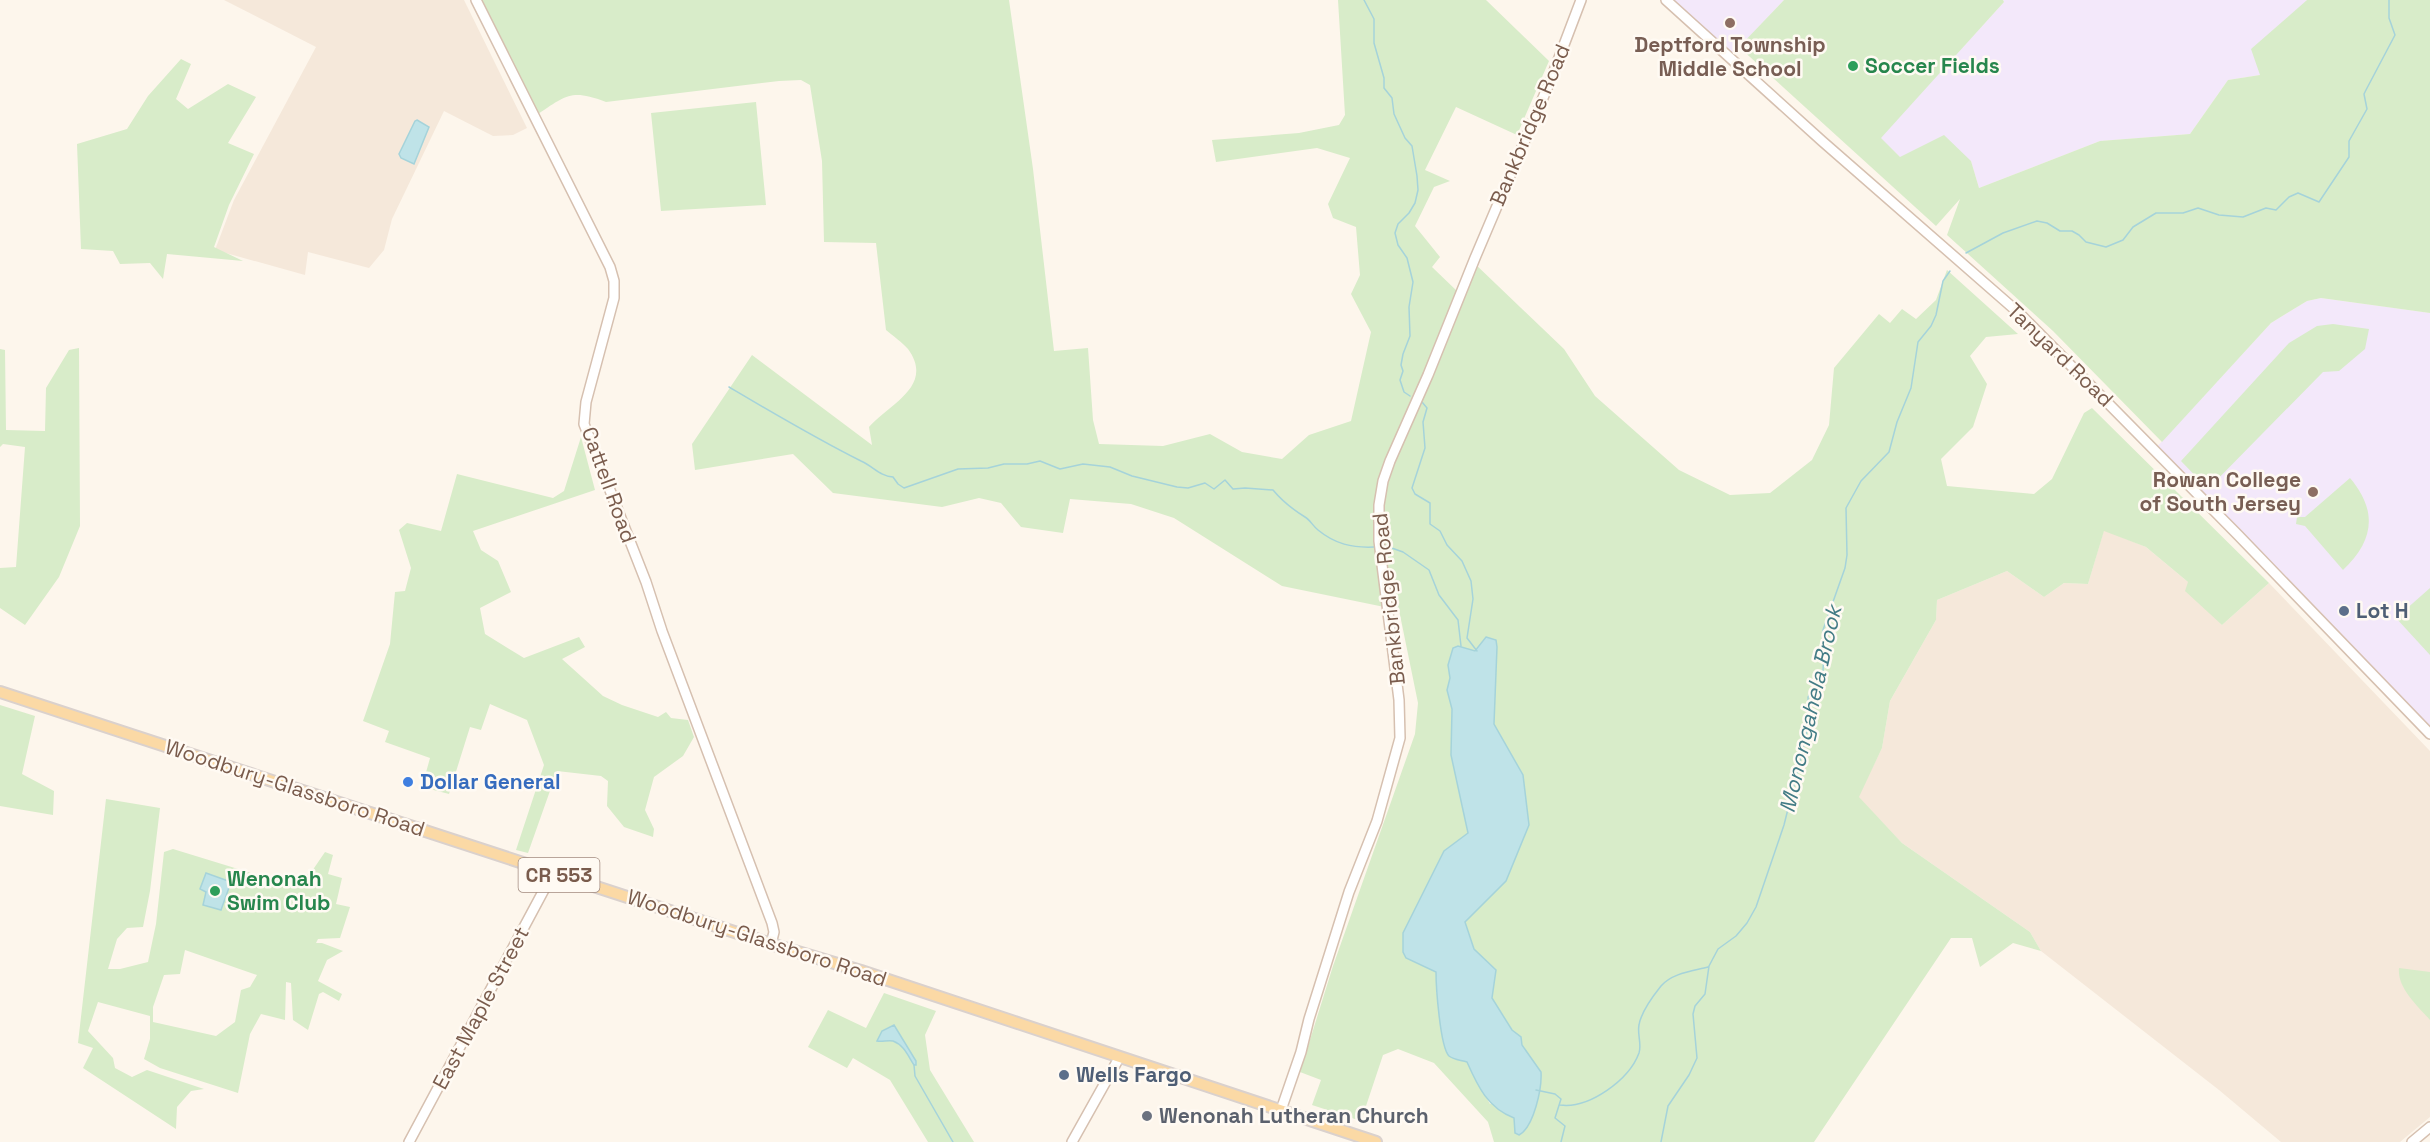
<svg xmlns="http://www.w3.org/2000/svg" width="2430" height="1142" font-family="'Space Grotesk',sans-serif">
  <rect width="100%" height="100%" fill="#fdf6ec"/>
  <path fill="#f5e8da" d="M 224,0 L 464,0 L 527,128 L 513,135 L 493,136 L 444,111 L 392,219 L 384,250 L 369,268 L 308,252 L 305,275 L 215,250 L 234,200 L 316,47 Z
    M 2104,530 L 2146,547 L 2188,582 L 2222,625 L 2269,583 L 2430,751 L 2430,1117 L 2400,1142 L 2281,1142 L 2219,1090 L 2041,951 L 2030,932 L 1902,843 L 1858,797 L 1882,748 L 1890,701 L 1936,620 L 1937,600 L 2007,571 L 2044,597 L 2064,583 L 2088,584 Z"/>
  <path fill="#f3e8fa" d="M 1673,0 L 1784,0 L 1733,54 Z
    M 2003,0 L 2307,0 L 2260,75 L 2228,80 L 2190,134 L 2100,141 L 1979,188 L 1971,161 L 1900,157 L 1880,138 L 2004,2 Z
    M 2321,298 L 2430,313 L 2430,732 L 2154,450 L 2271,323 L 2307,301 Z"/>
  <path fill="#d8ecc9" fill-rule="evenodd" d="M 480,0 L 1009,0 L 1033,169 L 1054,351 L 1088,348 L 1093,420 L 1099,444 L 1163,446 L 1210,434 L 1242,452 L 1282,459 L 1309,435 L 1351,421 L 1371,332 L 1351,294 L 1360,275 L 1356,227 L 1333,218 L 1328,204 L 1350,158 L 1317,148 L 1216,162 L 1212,140 L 1299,133 L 1339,125 L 1345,115 L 1338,0 L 1486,0 L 1549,61 L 1517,135 L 1456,107 L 1425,170 L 1450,181 L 1434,187 L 1415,226 L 1440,257 L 1432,267 L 1458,292 L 1472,261 L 1564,349 L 1595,396 L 1679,470 L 1730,495 L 1770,493 L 1812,460 L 1829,425 L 1834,368 L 1879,314 L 1890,323 L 1902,309 L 1916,319 L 1936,300 L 1947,270 L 2018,334 L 1986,337 L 1970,356 L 1987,384 L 1973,427 L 1941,459 L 1947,486 L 2034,494 L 2052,479 L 2084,413 L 2092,408 L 2269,583 L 2222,625 L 2185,591 L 2188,582 L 2146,547 L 2104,531 L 2088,584 L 2064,583 L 2044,597 L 2007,571 L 1937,600 L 1936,620 L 1890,701 L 1882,748 L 1859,797 L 1902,843 L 2030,932 L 2041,951 L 2013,943 L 1980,967 L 1972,938 L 1951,938 L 1814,1142 L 1494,1142 L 1488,1122 L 1434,1063 L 1398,1049 L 1383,1055 L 1361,1121 L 1312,1105 L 1321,1080 L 1300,1072 L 1333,966 L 1415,734 L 1418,703 L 1399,610 L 1282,586 L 1174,518 L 1131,504 L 1070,499 L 1063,533 L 1021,527 L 1001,503 L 979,498 L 942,507 L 833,493 L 793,454 L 695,470 L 692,444 L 752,355 L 872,445 L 869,427 C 889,404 935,386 908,349 C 902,342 893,336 886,330 L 876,243 L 824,242 L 822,161 L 810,85 L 801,80 L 779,81 L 606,102 C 571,89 567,95 538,114 ZM 1453,648 L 1475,651 L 1494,724 L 1523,775 L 1506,881 L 1465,922 L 1474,949 L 1496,970 L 1492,998 L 1541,1075 L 1490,1104 L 1467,1062 L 1436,992 L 1444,851 L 1468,833 L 1451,755 Z
    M 1784,0 L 2003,0 L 2004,2 L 1881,138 L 1900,157 L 1944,135 L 1971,161 L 1979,188 L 2100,141 L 2190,134 L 2228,80 L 2260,75 L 2251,49 L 2307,0 L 2430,0 L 2430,313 L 2321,298 L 2307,301 L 2271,323 L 2162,442 L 2053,331 L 1947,235 L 1960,199 L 1936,226 L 1739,47 Z
    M 181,59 L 191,64 L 176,99 L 188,109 L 228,84 L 256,97 L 228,143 L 254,154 L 229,205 L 214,247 L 243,261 L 167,254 L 163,279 L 150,263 L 120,264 L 113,251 L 81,249 L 77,144 L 127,129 L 148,96 Z
    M 756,102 L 766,205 L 661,211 L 651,113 Z
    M 2333,324 L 2369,329 L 2365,349 L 2339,371 L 2323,372 L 2208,489 L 2181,461 L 2289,343 L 2317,326 Z
    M 79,348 L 80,526 L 59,577 L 25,625 L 0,608 L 0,568 L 16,567 L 25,447 L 3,444 L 0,447 L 0,349 L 5,350 L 6,430 L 45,431 L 46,388 L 69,350 Z
    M 581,437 L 595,490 L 473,531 L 481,550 L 498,561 L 511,592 L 480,608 L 485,634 L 524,658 L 579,637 L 585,647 L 562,659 L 603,696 L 622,705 L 658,717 L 666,712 L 671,718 L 688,720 L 694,737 L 683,756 L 654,777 L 645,810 L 654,829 L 653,837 L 624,827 L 607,806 L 608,781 L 601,776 L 557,771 L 528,853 L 516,850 L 544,765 L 527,720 L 490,704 L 481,730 L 470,727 L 449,794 L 422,787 L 430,758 L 385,742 L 389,731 L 363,721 L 390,644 L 395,592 L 405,591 L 411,568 L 399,530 L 407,523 L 441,531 L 457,474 L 553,498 L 564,491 Z
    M 2350,478 C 2378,511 2374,541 2343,570 L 2305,526 L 2296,524 L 2297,517 L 2305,517 Z
    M 2430,588 L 2430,655 L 2396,618 Z
    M 0,705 L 35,716 L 22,774 L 54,791 L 53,815 L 0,806 Z
    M 106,799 L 160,808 L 150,891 L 143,927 L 127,928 L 117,939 L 108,969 L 120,969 L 148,962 L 156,924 L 164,852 L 173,849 L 267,878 L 310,874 L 325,852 L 333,855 L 328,874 L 342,878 L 336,904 L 350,907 L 340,938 L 318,939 L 316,943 L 322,943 L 343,951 L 327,960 L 318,981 L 342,994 L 339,1001 L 323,992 L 319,994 L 308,1030 L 293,1020 L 291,983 L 286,982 L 285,1020 L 261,1014 L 250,1034 L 238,1093 L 160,1068 L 144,1059 L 150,1039 L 150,1016 L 98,1002 L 88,1031 L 113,1058 L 115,1068 L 132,1077 L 147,1070 L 204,1089 L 191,1091 L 177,1107 L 176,1129 L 83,1068 L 93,1048 L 78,1043 ZM 185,950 L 257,975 L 250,987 L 241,990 L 235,1022 L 216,1036 L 153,1022 L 153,1007 L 164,975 L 180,974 Z
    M 2399,968 L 2430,972 L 2430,1020 C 2418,1006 2397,988 2399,968 Z
    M 884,993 L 936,1011 L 925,1035 L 930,1070 L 974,1142 L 928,1142 L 890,1080 L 853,1058 L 847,1068 L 808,1047 L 828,1010 L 866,1028 Z"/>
  <path fill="#bfe3e8" stroke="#a5d3da" stroke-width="1.5" d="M 417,120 L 429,127 L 414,164 L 401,158 L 399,154 L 415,121 Z
    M 1486,637 L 1496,640 L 1497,647 L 1494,724 L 1523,775 L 1529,825 L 1506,881 L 1465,922 L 1474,949 L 1496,970 L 1492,998 L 1512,1030 L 1521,1037 L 1522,1045 L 1541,1072 C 1542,1088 1534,1127 1519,1135 L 1515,1133 L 1514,1118 C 1488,1108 1478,1087 1467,1062 C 1461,1060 1454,1060 1449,1056 C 1440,1047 1436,986 1436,972 L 1406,958 L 1403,952 L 1403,933 L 1444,851 L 1468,833 L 1451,755 L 1452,709 L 1447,690 L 1450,678 L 1448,665 L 1453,648 L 1458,646 L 1475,651 Z
    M 206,873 L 231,882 L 221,910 L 203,905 L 206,892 L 200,889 Z
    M 894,1025 L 916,1061 L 916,1065 L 914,1065 C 908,1056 904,1045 893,1041 C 888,1040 882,1042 877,1041 L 882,1031 Z"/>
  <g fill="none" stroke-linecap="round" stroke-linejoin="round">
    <path stroke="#a5d3da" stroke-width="1.5" d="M 1364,0 L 1374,19 L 1374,43 L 1384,78 L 1384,88 L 1392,98 L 1394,114 L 1405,138 L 1412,146 L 1417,176 L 1418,190 L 1415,203 L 1409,213 L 1398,224 L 1395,233 L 1398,245 L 1407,258 L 1413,282 L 1409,307 L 1410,336 L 1403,354 L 1401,365 L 1403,371 L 1400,380 L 1404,392 L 1410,396
      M 1966,253 L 2003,233 L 2037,221 L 2047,223 L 2060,231 L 2072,231 L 2079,235 L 2086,242 L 2106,247 L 2123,240 L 2133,227 L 2156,213 L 2183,213 L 2198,208 L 2219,215 L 2243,217 L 2266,208 L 2276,210 L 2289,197 L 2298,193 L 2319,202 L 2349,157 L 2349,141 L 2367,109 L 2364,94 L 2366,90 L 2395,35 L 2389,18 L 2389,0
      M 729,387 C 773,413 815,438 861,461 C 874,467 880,476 893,477 L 898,484 L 904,488 L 958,469 L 988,468 L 1004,464 L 1027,464 L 1040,461 L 1060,469 L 1083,464 L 1110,467 L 1132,476 L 1177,487 L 1188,488 L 1205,483 L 1214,489 L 1225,480 L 1233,489 L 1245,488 L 1273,490 C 1283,502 1292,509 1305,517 C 1310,520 1313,526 1318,530 C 1335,544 1352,548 1374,547
      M 1422,402 L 1427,408 L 1423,422 L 1425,448 L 1412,488 L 1415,494 L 1430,503 L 1430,524 L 1440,531 L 1447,545 L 1462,561 L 1471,581 L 1473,599 L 1467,638 L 1477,651
      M 1386,546 L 1403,552 L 1429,570 L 1439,595 L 1458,620 L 1461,646
      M 914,1065 L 915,1076 L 953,1142
      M 1536,1090 L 1555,1094 L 1561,1099 L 1555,1118 L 1565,1126 L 1561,1142
      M 1560,1105 C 1589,1109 1629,1080 1639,1053 C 1642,1044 1637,1034 1639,1025 C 1641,1012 1653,996 1661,986 C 1672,973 1693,971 1708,967
      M 1661,1142 L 1668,1106 L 1689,1075 L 1697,1058 L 1693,1014 L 1695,1006 L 1705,994 L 1709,966 L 1718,949 L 1736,936 L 1747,923 L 1756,907 L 1784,825 L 1805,741 L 1809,719 L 1808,697 L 1823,671 L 1824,650 L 1823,630 L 1845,568 L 1847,555 L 1846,508 L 1861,481 L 1889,452 L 1897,422 L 1911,388 L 1918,342 L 1931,326 L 1936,315 L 1943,281 L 1950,271"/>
    <defs>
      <path id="secondary" d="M 476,0 L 610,267 L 614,281 L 614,298 L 586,402 L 584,424 L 646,582 L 662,631 L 772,923 L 774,932 L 771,944
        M 1666,0 L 1822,141 L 2020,314 L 2238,535 L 2430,734
        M 1281,1110 L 1301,1052 L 1309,1019 L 1349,892 L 1377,821 L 1400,738 L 1399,700 L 1379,541 L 1379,505 L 1383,481 L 1390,461 L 1428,375 L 1475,258 L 1551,79 L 1581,0
        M 409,1142 L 553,873
        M 1072,1142 L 1119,1058
        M 2412,1142 L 2430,1127"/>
      <path id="primary" d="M 0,692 L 771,944 L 861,971 L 1376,1142"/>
    </defs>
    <use href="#secondary" stroke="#d6c0b0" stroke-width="12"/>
    <use href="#primary" stroke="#dad1cd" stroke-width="14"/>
    <use href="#secondary" stroke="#fff" stroke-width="9"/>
    <use href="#primary" stroke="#fbd9a5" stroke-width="10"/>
  </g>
  <g fill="#8d6e63" stroke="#fffaf3" stroke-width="2">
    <circle cx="1730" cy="23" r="6"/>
    <circle cx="2313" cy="492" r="6"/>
  </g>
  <g fill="#2e9e5b" stroke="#fffaf3" stroke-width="2">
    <circle cx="1853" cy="66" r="6"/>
    <circle cx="215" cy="891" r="6"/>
  </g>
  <g fill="#5c6f8a" stroke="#fffaf3" stroke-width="2">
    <circle cx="2344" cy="611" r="6"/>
    <circle cx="1064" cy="1075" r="6"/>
  </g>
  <circle fill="#3f7fe0" stroke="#fffaf3" stroke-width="2" cx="408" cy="782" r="6"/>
  <circle fill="#6b7280" stroke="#fffaf3" stroke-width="2" cx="1147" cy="1116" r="6"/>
  <g text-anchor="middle" stroke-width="5" stroke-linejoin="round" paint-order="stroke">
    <rect fill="#fffaf3" stroke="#a28b7f" stroke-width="1.5" x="518.5" y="858" width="81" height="34" rx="4.5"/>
    <g font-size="20" font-weight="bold" fill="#7a5c4d">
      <text x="559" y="882">CR 553</text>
    </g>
    <g font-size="21" font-weight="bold" fill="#785e54" stroke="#fffaf3">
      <text x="1730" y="52">Deptford Township<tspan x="1730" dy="24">Middle School</tspan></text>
      <text x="2301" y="487" text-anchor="end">Rowan College<tspan x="2301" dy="24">of South Jersey</tspan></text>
    </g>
    <g font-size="21" font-weight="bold" fill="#27864d" stroke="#fffaf3" text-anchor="start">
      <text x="1865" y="73">Soccer Fields</text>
      <text x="227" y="886">Wenonah<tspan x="227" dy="24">Swim Club</tspan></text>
    </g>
    <g font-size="21" fill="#7a5c4d" stroke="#fffaf3">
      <text transform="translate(1530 125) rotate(-67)" y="7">Bankbridge Road</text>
      <text transform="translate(2060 355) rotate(44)" y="7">Tanyard Road</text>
      <text transform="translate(609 485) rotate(70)" y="7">Cattell Road</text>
      <text transform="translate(1389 599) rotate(-96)" y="7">Bankbridge Road</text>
      <text transform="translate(295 788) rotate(18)" y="7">Woodbury-Glassboro Road</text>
      <text transform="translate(757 938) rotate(18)" y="7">Woodbury-Glassboro Road</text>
      <text transform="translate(481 1008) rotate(-62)" y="7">East Maple Street</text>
    </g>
    <g font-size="21" font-weight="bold" fill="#4e5e75" stroke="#fffaf3" text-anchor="start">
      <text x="2356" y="618">Lot H</text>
      <text x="1076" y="1082">Wells Fargo</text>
    </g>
    <g font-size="21" font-weight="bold" fill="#366cbe" stroke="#fffaf3" text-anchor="start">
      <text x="420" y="789">Dollar General</text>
    </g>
    <g font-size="21" font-weight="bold" fill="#5b616d" stroke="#fffaf3" text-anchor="start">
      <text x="1159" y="1123">Wenonah Lutheran Church</text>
    </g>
    <g font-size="22" font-style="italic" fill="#437c86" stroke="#fffaf3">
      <text transform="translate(1810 709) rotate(-77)" y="8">Monongahela Brook</text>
    </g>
  </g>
</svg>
